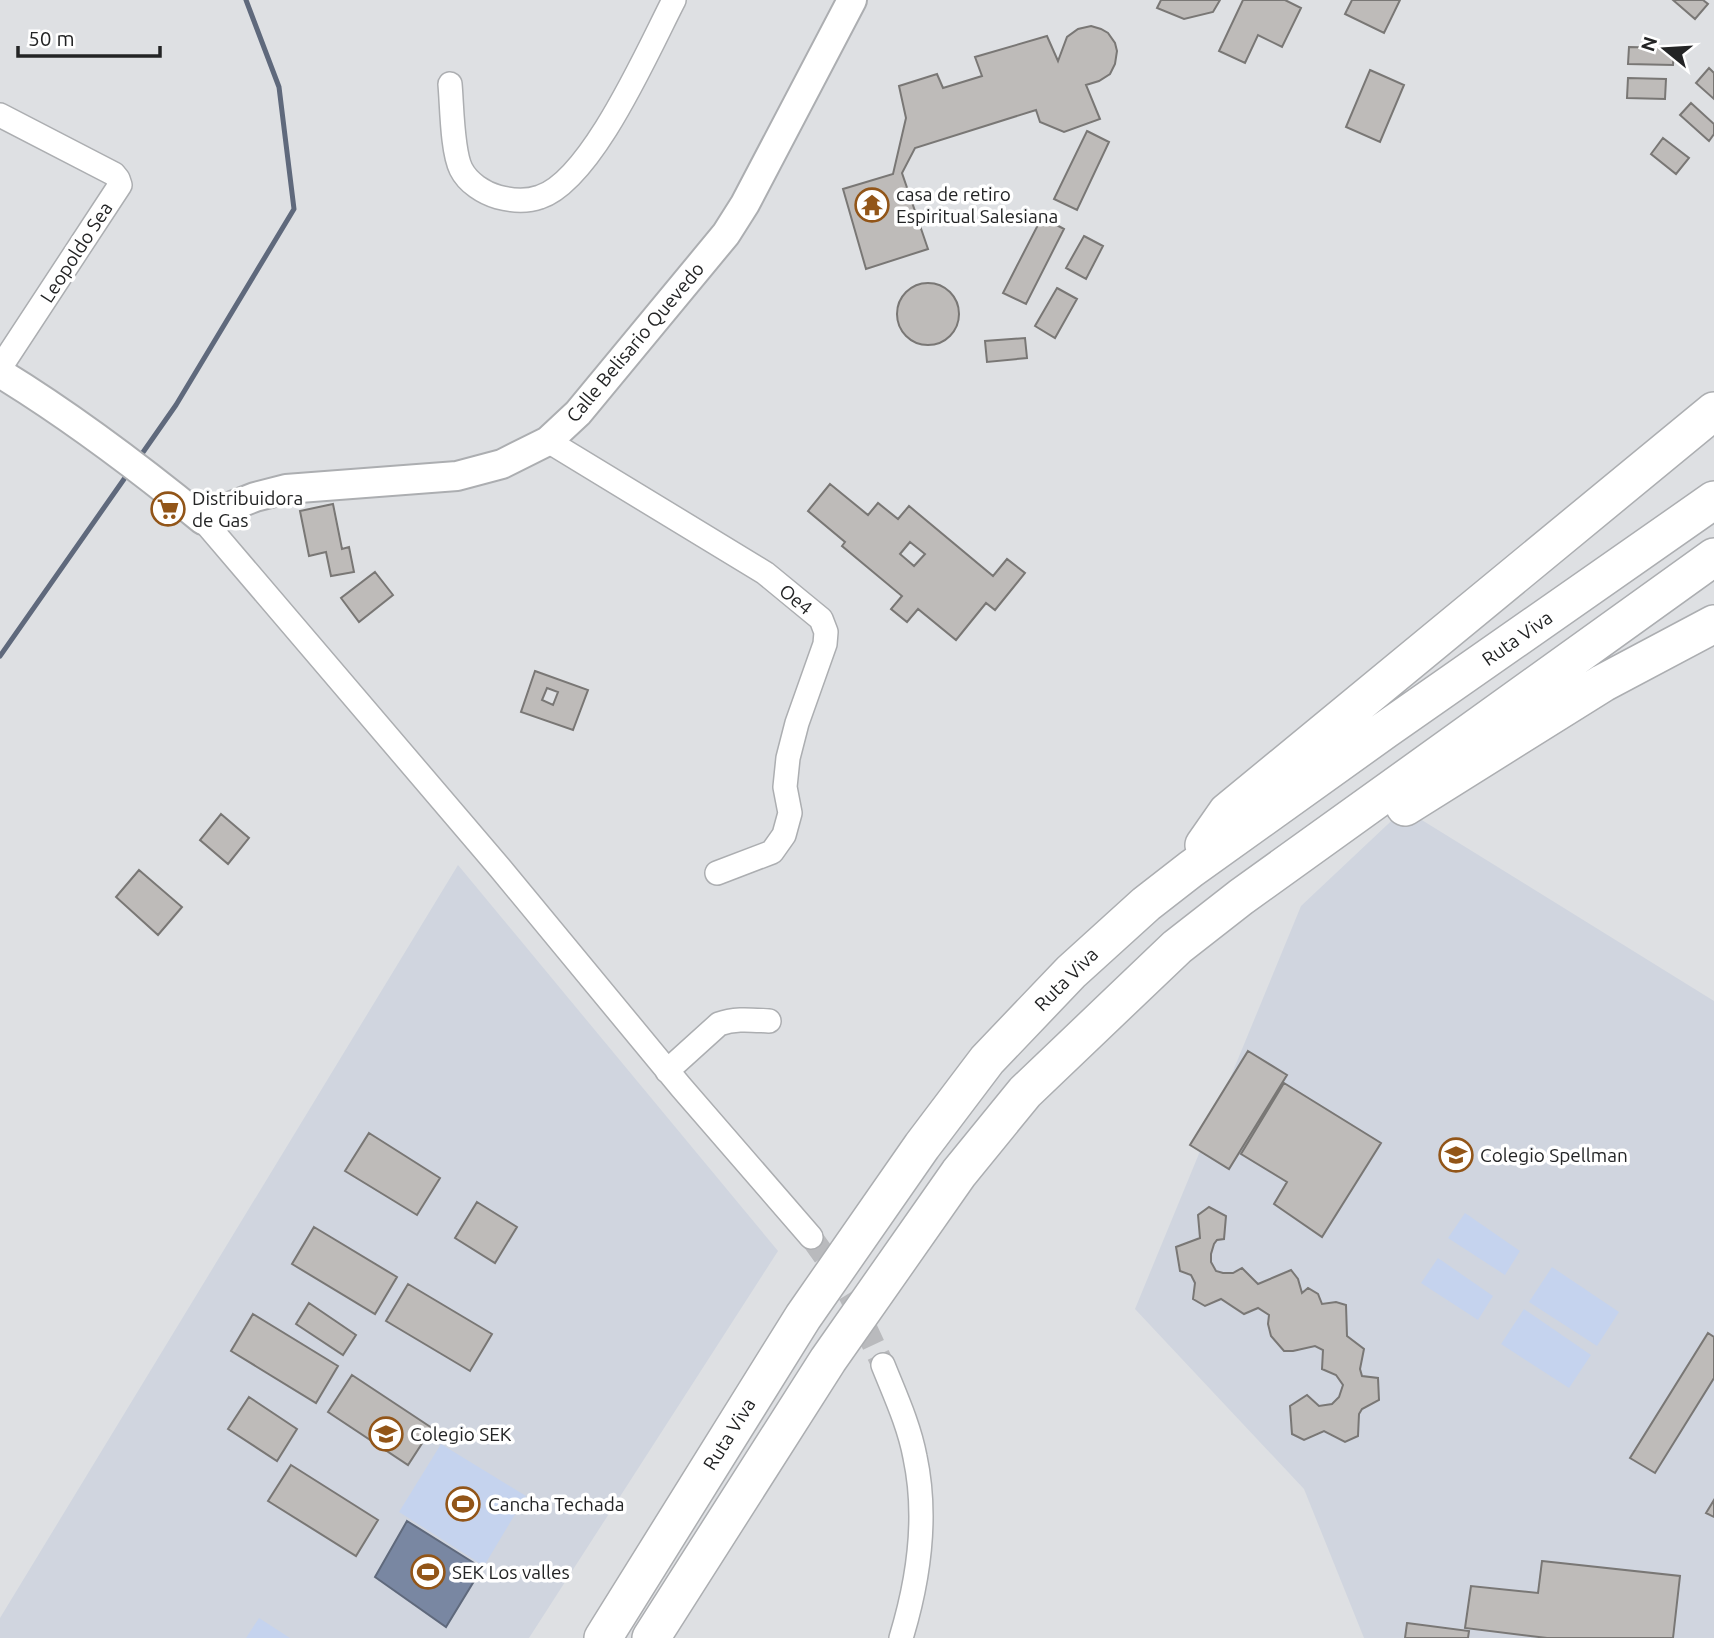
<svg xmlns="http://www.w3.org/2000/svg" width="1714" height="1638" font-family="Ubuntu,sans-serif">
  <rect width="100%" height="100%" fill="#dee0e3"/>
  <path fill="#d0d5df" d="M 1404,809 L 1714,1001 L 1714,1638 L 1364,1638 L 1304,1489 L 1135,1309 L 1301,906 Z
    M 458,865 L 778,1251 L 529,1638 L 0,1638 L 0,1618 Z"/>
  <path fill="#c5d3ee" d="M 1465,1213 L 1520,1251 L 1505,1275 L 1448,1238 Z
    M 1438,1258 L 1493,1296 L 1478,1320 L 1421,1283 Z
    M 1552,1267 L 1619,1312 L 1597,1346 L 1529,1302 Z
    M 1524,1309 L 1591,1355 L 1569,1388 L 1501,1344 Z
    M 441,1444 L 526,1496 L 484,1566 L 399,1512 Z
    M 259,1618 L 290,1638 L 246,1638 Z"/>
  <path fill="#7987a2" stroke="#5f697c" stroke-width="2" d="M 407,1521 L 482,1568 L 446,1627 L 375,1577 Z"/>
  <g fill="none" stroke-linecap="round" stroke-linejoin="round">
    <path stroke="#5f697c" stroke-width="5" d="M 139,458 L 176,405 L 294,209 L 279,87 L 246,0
      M 0,656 L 129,472"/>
  </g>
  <path fill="#bebbb9" stroke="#797775" stroke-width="2" fill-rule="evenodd" d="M 1161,0 L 1220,0 L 1213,12 L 1184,19 L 1157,8 Z
    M 1243,0 L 1285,0 L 1301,8 L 1282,47 L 1258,35 L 1245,63 L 1219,51 Z
    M 1352,0 L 1400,0 L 1384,33 L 1345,14 Z
    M 1673,0 L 1703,0 L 1708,4 L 1695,19 Z
    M 1091,26 L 1101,29 L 1108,33 L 1115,43 L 1117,51 L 1115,64 L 1110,74 L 1099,81 L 1086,85 L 1100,119 L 1064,132 L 1040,122 L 1036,110 L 915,148 L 902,173 L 928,249 L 866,269 L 843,189 L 893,174 L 906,118 L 899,86 L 937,74 L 943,88 L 982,76 L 975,57 L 1047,36 L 1058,61 L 1067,37 L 1078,29 Z
    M 1629,47 L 1674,48 L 1673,65 L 1628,64 Z
    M 1709,68 L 1714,73 L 1714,99 L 1696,83 Z
    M 1370,70 L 1404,85 L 1380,142 L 1346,127 Z
    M 1628,78 L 1666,79 L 1665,99 L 1627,98 Z
    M 1691,103 L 1714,124 L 1714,134 L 1709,141 L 1680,115 Z
    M 1087,131 L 1109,142 L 1077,210 L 1054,199 Z
    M 1663,138 L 1689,158 L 1676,174 L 1651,154 Z
    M 1042,217 L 1064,229 L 1026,304 L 1003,293 Z
    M 1084,236 L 1103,246 L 1086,279 L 1066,268 Z
    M897 314a31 31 0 1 1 62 0a31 31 0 1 1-62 0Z
    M 1057,288 L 1077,299 L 1055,338 L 1035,326 Z
    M 1025,338 L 1027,358 L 987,362 L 985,341 Z
    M 830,484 L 868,515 L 878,503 L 898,519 L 909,506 L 993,576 L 1007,559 L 1025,573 L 995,610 L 986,603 L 956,640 L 918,609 L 907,622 L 891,609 L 902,596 L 842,546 L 845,542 L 808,511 ZM 910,542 L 925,554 L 914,566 L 900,554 Z
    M 333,504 L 342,549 L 349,547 L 354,572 L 331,576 L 326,552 L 309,556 L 300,511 Z
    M 375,572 L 393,595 L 359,622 L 341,598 Z
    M 535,671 L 588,690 L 573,730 L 521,712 ZM 547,688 L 558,692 L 553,705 L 542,700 Z
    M 221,814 L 249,838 L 228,864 L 200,840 Z
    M 139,870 L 182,907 L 158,935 L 116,897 Z
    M 1248,1051 L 1287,1075 L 1229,1169 L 1190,1145 Z
    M 1284,1083 L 1381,1143 L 1322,1237 L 1274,1204 L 1287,1182 L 1241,1154 Z
    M 369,1133 L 440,1178 L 417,1215 L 345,1171 Z
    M 477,1202 L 517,1227 L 495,1263 L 455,1238 Z
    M 1209,1207 L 1226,1216 L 1224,1239 L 1217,1240 L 1214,1244 L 1211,1254 L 1211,1262 L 1216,1271 L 1223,1273 L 1233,1273 L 1242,1268 L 1258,1284 L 1291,1270 L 1298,1279 L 1302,1293 L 1308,1288 L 1318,1294 L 1322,1304 L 1336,1302 L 1346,1305 L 1347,1336 L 1364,1349 L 1360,1369 L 1362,1376 L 1378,1378 L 1379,1400 L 1362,1409 L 1359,1414 L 1358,1436 L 1345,1442 L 1324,1431 L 1304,1440 L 1292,1434 L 1290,1406 L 1307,1395 L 1319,1406 L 1332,1404 L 1339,1397 L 1343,1385 L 1336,1375 L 1322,1369 L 1323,1350 L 1315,1346 L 1293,1351 L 1284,1351 L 1271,1336 L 1268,1324 L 1269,1315 L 1258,1308 L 1244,1314 L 1221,1299 L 1205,1306 L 1193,1299 L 1195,1283 L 1191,1275 L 1180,1271 L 1176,1247 L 1200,1238 L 1198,1215 Z
    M 314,1227 L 397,1277 L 375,1314 L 292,1264 Z
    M 408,1284 L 492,1334 L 470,1371 L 386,1321 Z
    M 309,1303 L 356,1335 L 343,1355 L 296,1324 Z
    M 253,1314 L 338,1366 L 316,1403 L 231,1351 Z
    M 1708,1333 L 1714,1337 L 1714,1378 L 1655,1473 L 1630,1458 Z
    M 352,1375 L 432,1428 L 408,1465 L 328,1412 Z
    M 249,1397 L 297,1429 L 277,1461 L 228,1429 Z
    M 291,1465 L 378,1520 L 356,1556 L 268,1501 Z
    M 1714,1500 L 1714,1517 L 1706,1513 Z
    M 1542,1561 L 1680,1576 L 1673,1638 L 1547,1638 L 1465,1628 L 1471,1586 L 1538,1593 Z
    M 1407,1623 L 1469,1631 L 1468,1638 L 1405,1638 Z"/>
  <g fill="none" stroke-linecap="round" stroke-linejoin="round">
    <path stroke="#b9babd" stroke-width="23" stroke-dasharray="23 11" stroke-linecap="butt" d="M 811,1237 L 831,1265 L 851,1297 L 883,1365"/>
    <defs>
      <path id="minor" d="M 450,84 C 452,106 452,151 461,169 C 468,183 484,193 498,197 C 513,201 526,202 540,197 C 592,180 649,48 674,0
        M 0,115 L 114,174 L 118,179 L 120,185 L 0,368
        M 548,441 L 765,573 L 821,619 L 826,632 L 825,644 L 797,723 L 788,758 L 785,787 L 790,813 L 784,835 L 772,852 L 717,873
        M 203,520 L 500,868 L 681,1087 L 811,1237
        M 667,1071 L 719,1024 C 735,1018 751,1020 769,1021
        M 883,1365 C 895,1395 909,1425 915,1457 C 928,1518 919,1579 901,1638"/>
      <path id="tertiary" d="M 0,373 C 72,417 138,467 203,520 L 217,512 L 255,497 L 286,489 L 457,476 L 502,464 L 548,441 L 578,413 L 726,234 L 745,204 L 852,0"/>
      <path id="trunk" d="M 1405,807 L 1603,683 L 1714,624
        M 1204,845 L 1227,812 L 1714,411
        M 603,1638 L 803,1317 L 922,1146 L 987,1060 L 1071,972 L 1146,904 L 1191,869 L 1385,730 L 1714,500
        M 651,1638 L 828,1360 L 959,1173 L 1025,1092 L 1177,947 L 1241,897 L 1714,557"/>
    </defs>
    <use href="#minor" stroke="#acaeb1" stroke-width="26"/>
    <use href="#tertiary" stroke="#acaeb1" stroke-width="32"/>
    <use href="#trunk" stroke="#acaeb1" stroke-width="40"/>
    <use href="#minor" stroke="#fff" stroke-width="23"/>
    <use href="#tertiary" stroke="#fff" stroke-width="28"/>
    <use href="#trunk" stroke="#fff" stroke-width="37"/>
  </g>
  <defs>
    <symbol id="temple-ring" viewBox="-11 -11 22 22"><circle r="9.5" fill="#fff" stroke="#925518" stroke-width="1.5"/><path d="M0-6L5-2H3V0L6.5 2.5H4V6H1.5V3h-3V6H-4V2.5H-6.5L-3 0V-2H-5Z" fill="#925518"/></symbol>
    <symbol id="supermarket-ring" viewBox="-11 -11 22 22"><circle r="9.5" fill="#fff" stroke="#925518" stroke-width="1.5"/><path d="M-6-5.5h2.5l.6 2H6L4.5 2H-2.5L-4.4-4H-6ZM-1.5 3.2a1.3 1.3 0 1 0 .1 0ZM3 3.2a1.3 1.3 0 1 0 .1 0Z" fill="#925518"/></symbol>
    <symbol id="school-ring" viewBox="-11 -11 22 22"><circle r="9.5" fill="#fff" stroke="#925518" stroke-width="1.5"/><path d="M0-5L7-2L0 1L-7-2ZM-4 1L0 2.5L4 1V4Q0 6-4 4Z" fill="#925518"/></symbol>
    <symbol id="stadium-ring" viewBox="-11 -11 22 22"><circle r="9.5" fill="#fff" stroke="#925518" stroke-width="1.5"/><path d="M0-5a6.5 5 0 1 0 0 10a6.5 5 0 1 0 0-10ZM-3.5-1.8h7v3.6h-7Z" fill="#925518"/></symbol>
  </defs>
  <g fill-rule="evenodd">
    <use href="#temple-ring" x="853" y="186" width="38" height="38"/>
    <use href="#supermarket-ring" x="149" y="490" width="38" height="38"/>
    <use href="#school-ring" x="1437" y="1136" width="38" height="38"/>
    <use href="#school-ring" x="367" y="1415" width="38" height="38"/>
    <use href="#stadium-ring" x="444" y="1485" width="38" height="38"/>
    <use href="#stadium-ring" x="409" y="1553" width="38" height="38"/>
  </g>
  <g text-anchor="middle" stroke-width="7" stroke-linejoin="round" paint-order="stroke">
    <g font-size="19" fill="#232425" stroke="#fff" text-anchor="start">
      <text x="896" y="201">casa de retiro<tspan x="896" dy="22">Espiritual Salesiana</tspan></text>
      <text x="192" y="505">Distribuidora<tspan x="192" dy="22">de Gas</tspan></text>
      <text x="1480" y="1162">Colegio Spellman</text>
      <text x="410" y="1441">Colegio SEK</text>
      <text x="488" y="1511">Cancha Techada</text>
      <text x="452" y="1579">SEK Los valles</text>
    </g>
    <g font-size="19" fill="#232425" stroke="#fff">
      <text transform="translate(76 252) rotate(-57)" y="7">Leopoldo Sea</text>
      <text transform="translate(635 342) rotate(-50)" y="7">Calle Belisario Quevedo</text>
      <text transform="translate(796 599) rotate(39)" y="7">Oe4</text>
      <text transform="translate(1517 638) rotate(-35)" y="7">Ruta Viva</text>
      <text transform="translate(1066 979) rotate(-45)" y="7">Ruta Viva</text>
      <text transform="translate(729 1434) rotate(-58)" y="7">Ruta Viva</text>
    </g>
  </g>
  <g transform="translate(1665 49) rotate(288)" stroke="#ffffff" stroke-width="5" paint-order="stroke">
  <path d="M0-5L12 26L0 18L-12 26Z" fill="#232425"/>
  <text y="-10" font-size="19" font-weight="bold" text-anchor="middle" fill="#232425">N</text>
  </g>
  <path d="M18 46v10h142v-10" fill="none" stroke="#232425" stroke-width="3.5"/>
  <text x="28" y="46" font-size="21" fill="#232425" stroke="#ffffff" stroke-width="5" paint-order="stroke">50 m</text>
</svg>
